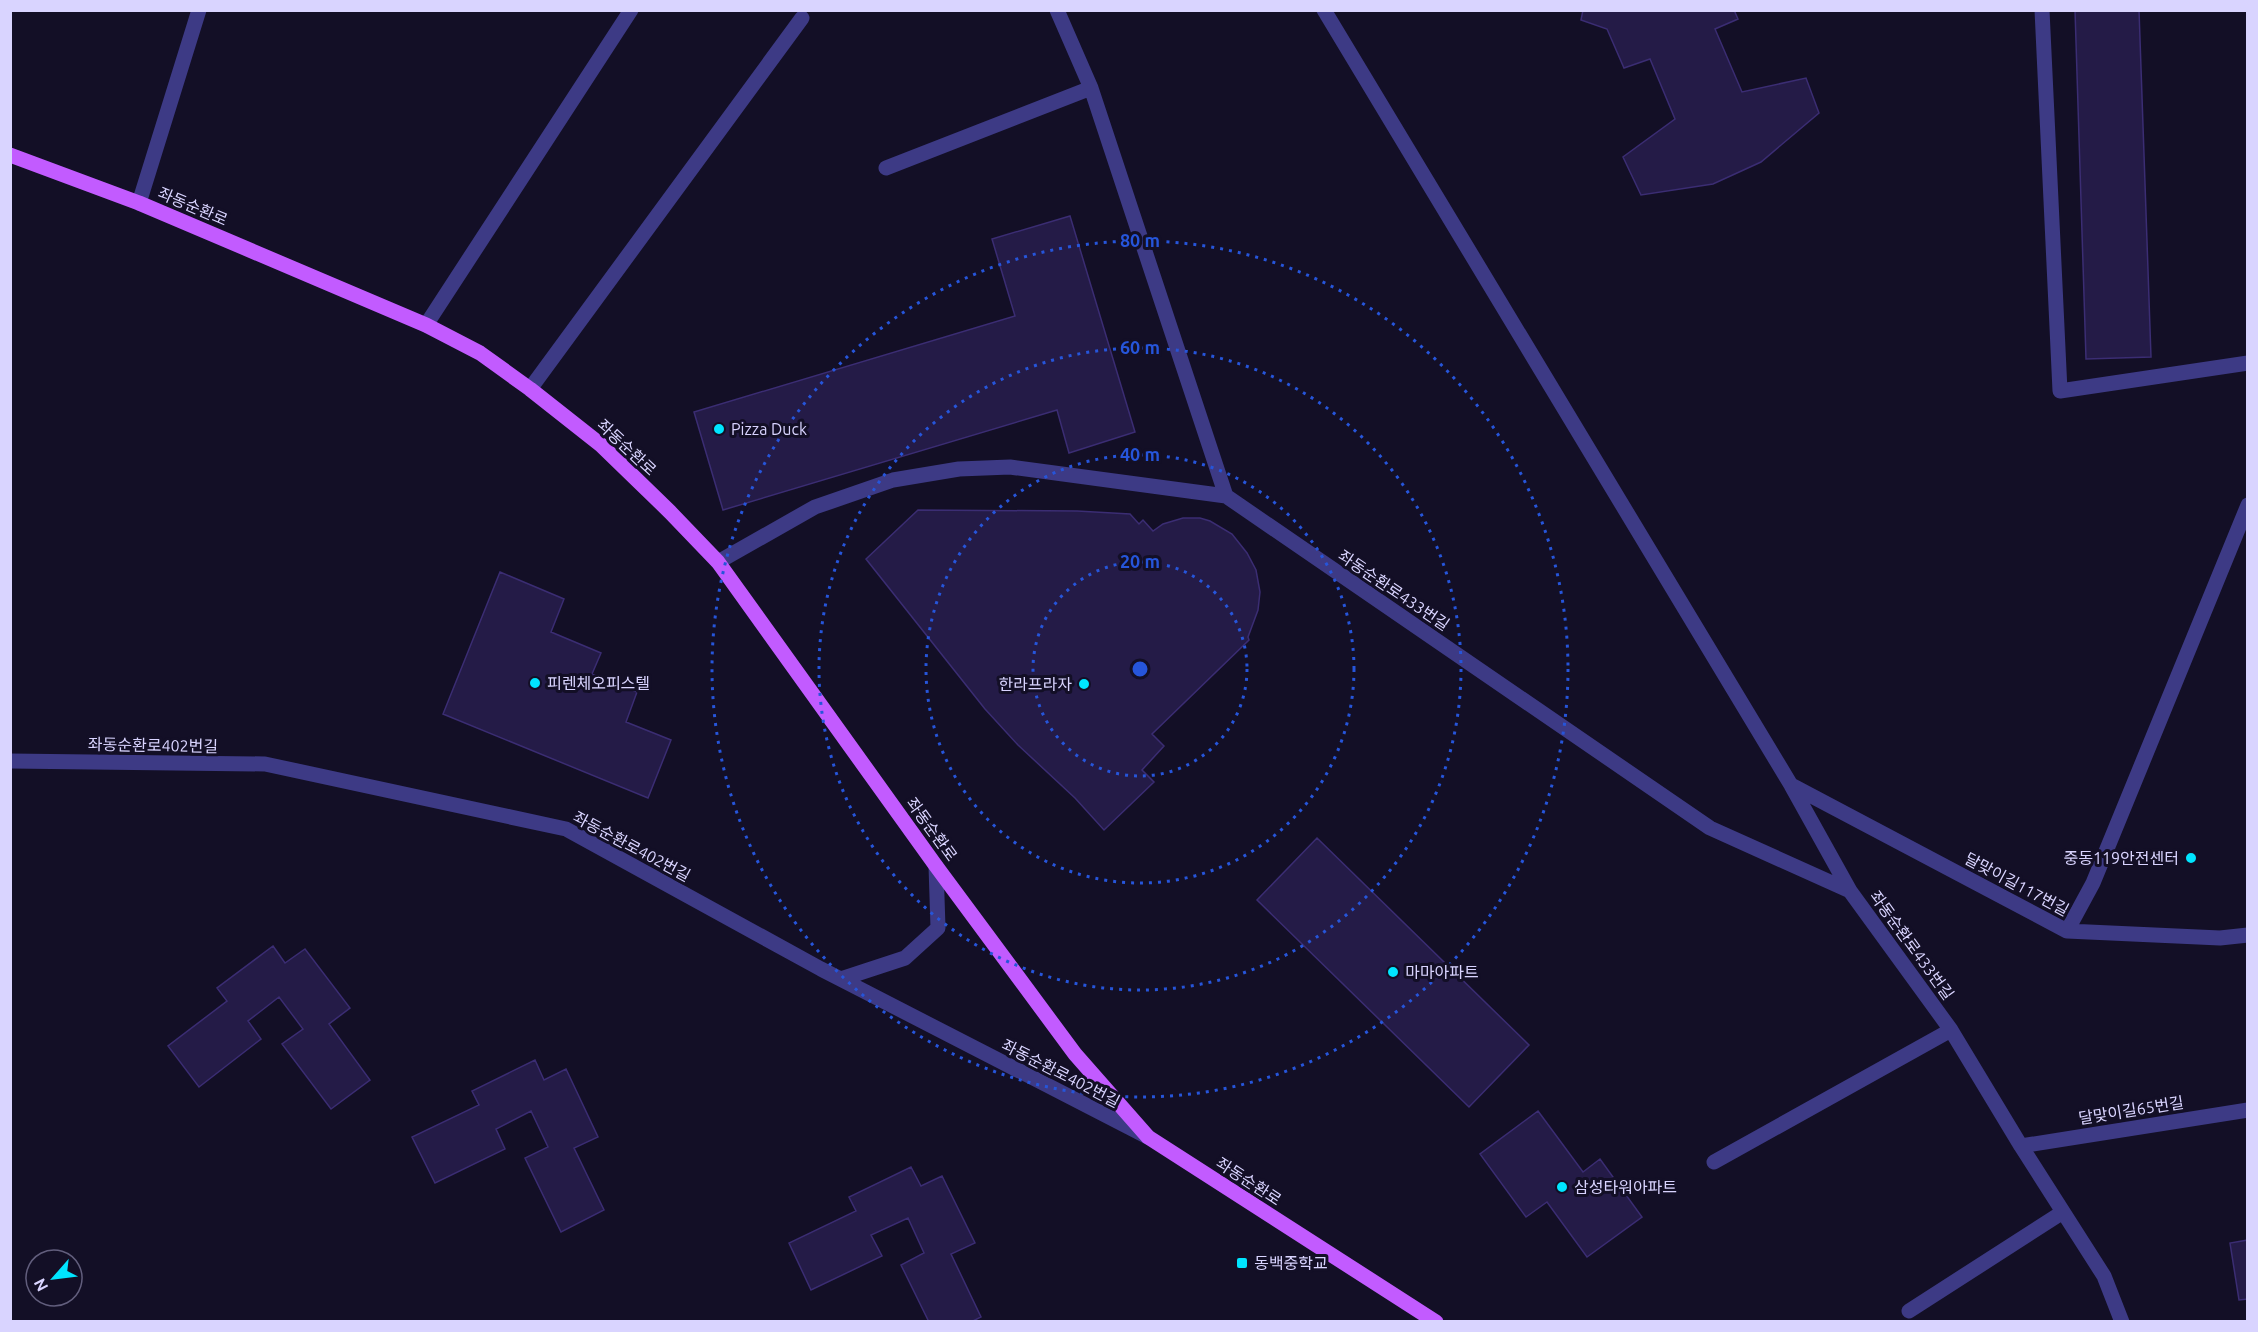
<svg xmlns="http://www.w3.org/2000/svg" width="2258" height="1332" font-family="Ubuntu,'Noto Sans KR',sans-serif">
  <rect width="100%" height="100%" fill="#130f26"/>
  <path fill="#241b47" stroke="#3b2d73" stroke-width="1.5" d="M 1583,10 L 1734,10 L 1738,19 L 1715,29 L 1742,92 L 1806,78 L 1819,113 L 1761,162 L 1713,184 L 1641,195 L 1623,157 L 1675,119 L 1650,59 L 1624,68 L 1607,29 L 1581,20 Z
    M 2075,10 L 2139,10 L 2151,357 L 2086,359 Z
    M 1070,216 L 1135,432 L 1069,453 L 1057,410 L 723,510 L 694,412 L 1015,316 L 992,239 Z
    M 918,510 L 1077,511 L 1130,514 L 1139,524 L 1143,520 L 1153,531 L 1163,524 L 1183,518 L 1200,518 L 1210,521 L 1232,534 L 1247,553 L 1256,570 L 1260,592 L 1258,610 L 1248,637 L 1249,640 L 1152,734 L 1164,746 L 1142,770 L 1154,782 L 1104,830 L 1075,798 L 1018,745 L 985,709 L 866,559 Z
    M 500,572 L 564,599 L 551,632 L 601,653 L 592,674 L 637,692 L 626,722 L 671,740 L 648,798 L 443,714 Z
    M 1317,838 L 1529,1045 L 1469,1107 L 1257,900 Z
    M 273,946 L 285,963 L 305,949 L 350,1008 L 329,1024 L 370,1080 L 331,1109 L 282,1044 L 303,1029 L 279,997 L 248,1021 L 261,1039 L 199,1087 L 168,1046 L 227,1001 L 217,988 Z
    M 535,1060 L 544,1080 L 566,1069 L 598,1137 L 574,1148 L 604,1210 L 561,1232 L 525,1158 L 548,1147 L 531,1111 L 496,1129 L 505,1149 L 435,1183 L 412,1137 L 479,1105 L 472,1091 Z
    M 1538,1111 L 1583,1172 L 1600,1159 L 1642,1217 L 1587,1257 L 1547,1202 L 1526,1217 L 1480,1154 Z
    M 911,1167 L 921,1186 L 942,1176 L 975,1243 L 951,1254 L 981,1317 L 971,1322 L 929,1322 L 901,1265 L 924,1253 L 908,1218 L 871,1235 L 882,1256 L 811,1290 L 789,1243 L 856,1211 L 849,1197 Z
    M 2248,1240 L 2248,1299 L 2239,1300 L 2230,1243 Z"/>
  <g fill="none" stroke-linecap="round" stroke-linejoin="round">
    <path stroke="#3d3a85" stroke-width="15" d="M 1057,10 L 1091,88 L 1226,496
      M 1324,10 L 1791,785 L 1850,891 L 1951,1030 L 2021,1146 L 2104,1276 L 2122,1322
      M 2042,10 L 2060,391 L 2248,363
      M 886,168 L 1091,88
      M 139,203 L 199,10
      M 426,325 L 631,10
      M 530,389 L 802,18
      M 718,562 L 815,507 L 893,480 L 959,469 L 1010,467 L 1226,496 L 1710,828 L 1850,891
      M 10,761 L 265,764 L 566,829 L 821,969 L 1148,1137
      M 1791,785 L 2067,931 L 2220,938 L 2248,935
      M 2067,931 L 2093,883 L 2248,505
      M 841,979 L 905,958 L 938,928 L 936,866
      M 2021,1146 L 2248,1110
      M 1714,1162 L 1951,1030
      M 1909,1311 L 2063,1212"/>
    <path stroke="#c25bff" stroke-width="15" d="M 10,155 L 139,203 L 426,325 L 480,353 L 530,389 L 601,445 L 670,512 L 718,562 L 936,866 L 1075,1054 L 1148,1137 L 1436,1322"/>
  </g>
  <g fill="none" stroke="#2655da" stroke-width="3" stroke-dasharray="3 6">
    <circle cx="1140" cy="669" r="107"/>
    <circle cx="1140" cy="669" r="214"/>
    <circle cx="1140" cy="669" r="321"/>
    <circle cx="1140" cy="669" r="428"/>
  </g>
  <g fill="#00e5ff" stroke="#130f26" stroke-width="2">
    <circle cx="719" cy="429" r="6"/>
    <circle cx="535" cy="683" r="6"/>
    <circle cx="1084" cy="684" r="6"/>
    <circle cx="2191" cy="858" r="6"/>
    <circle cx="1393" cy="972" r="6"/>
    <circle cx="1562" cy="1187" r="6"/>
    <rect x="1236" y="1257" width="12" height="12" rx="3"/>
  </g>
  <g text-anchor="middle" stroke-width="6" stroke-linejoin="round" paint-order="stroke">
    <g font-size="16" fill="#d9d4ff" stroke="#130f26">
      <text transform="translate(193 206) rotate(23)" y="6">좌동순환로</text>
      <text transform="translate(627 447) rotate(43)" y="6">좌동순환로</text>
      <text transform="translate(1394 590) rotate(34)" y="6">좌동순환로433번길</text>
      <text transform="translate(153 745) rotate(1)" y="6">좌동순환로402번길</text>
      <text transform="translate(932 829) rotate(54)" y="6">좌동순환로</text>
      <text transform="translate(632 846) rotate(28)" y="6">좌동순환로402번길</text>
      <text transform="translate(2017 884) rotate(28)" y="6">달맞이길117번길</text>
      <text transform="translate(1912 945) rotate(54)" y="6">좌동순환로433번길</text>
      <text transform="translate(1061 1073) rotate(27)" y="6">좌동순환로402번길</text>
      <text transform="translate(2131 1110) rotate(-9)" y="6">달맞이길65번길</text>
      <text transform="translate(1249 1181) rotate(33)" y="6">좌동순환로</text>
    </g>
    <g font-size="16" fill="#d9d4ff" stroke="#130f26" text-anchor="start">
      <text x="731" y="435">Pizza Duck</text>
      <text x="547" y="689">피렌체오피스텔</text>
      <text x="1072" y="690" text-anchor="end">한라프라자</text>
      <text x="2179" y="864" text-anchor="end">중동119안전센터</text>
      <text x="1405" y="978">마마아파트</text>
      <text x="1574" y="1193">삼성타워아파트</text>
      <text x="1254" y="1269">동백중학교</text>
    </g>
  </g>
  <circle cx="1140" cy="669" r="9" fill="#2655da" stroke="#130f26" stroke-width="3"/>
  <g font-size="18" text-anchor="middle" font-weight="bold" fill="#2655da" stroke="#130f26" stroke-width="6" stroke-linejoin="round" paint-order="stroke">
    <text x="1140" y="247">80 m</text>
    <text x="1140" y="354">60 m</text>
    <text x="1140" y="461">40 m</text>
    <text x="1140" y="568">20 m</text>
  </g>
  <rect width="2258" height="1332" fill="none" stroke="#d9d4ff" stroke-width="24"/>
  <g transform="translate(54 1278) rotate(242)"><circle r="28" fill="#130f26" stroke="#625e7d" stroke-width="1.5"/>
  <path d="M0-4.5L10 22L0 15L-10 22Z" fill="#00e5ff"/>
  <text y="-9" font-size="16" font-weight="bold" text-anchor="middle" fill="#d9d4ff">N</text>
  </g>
</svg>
